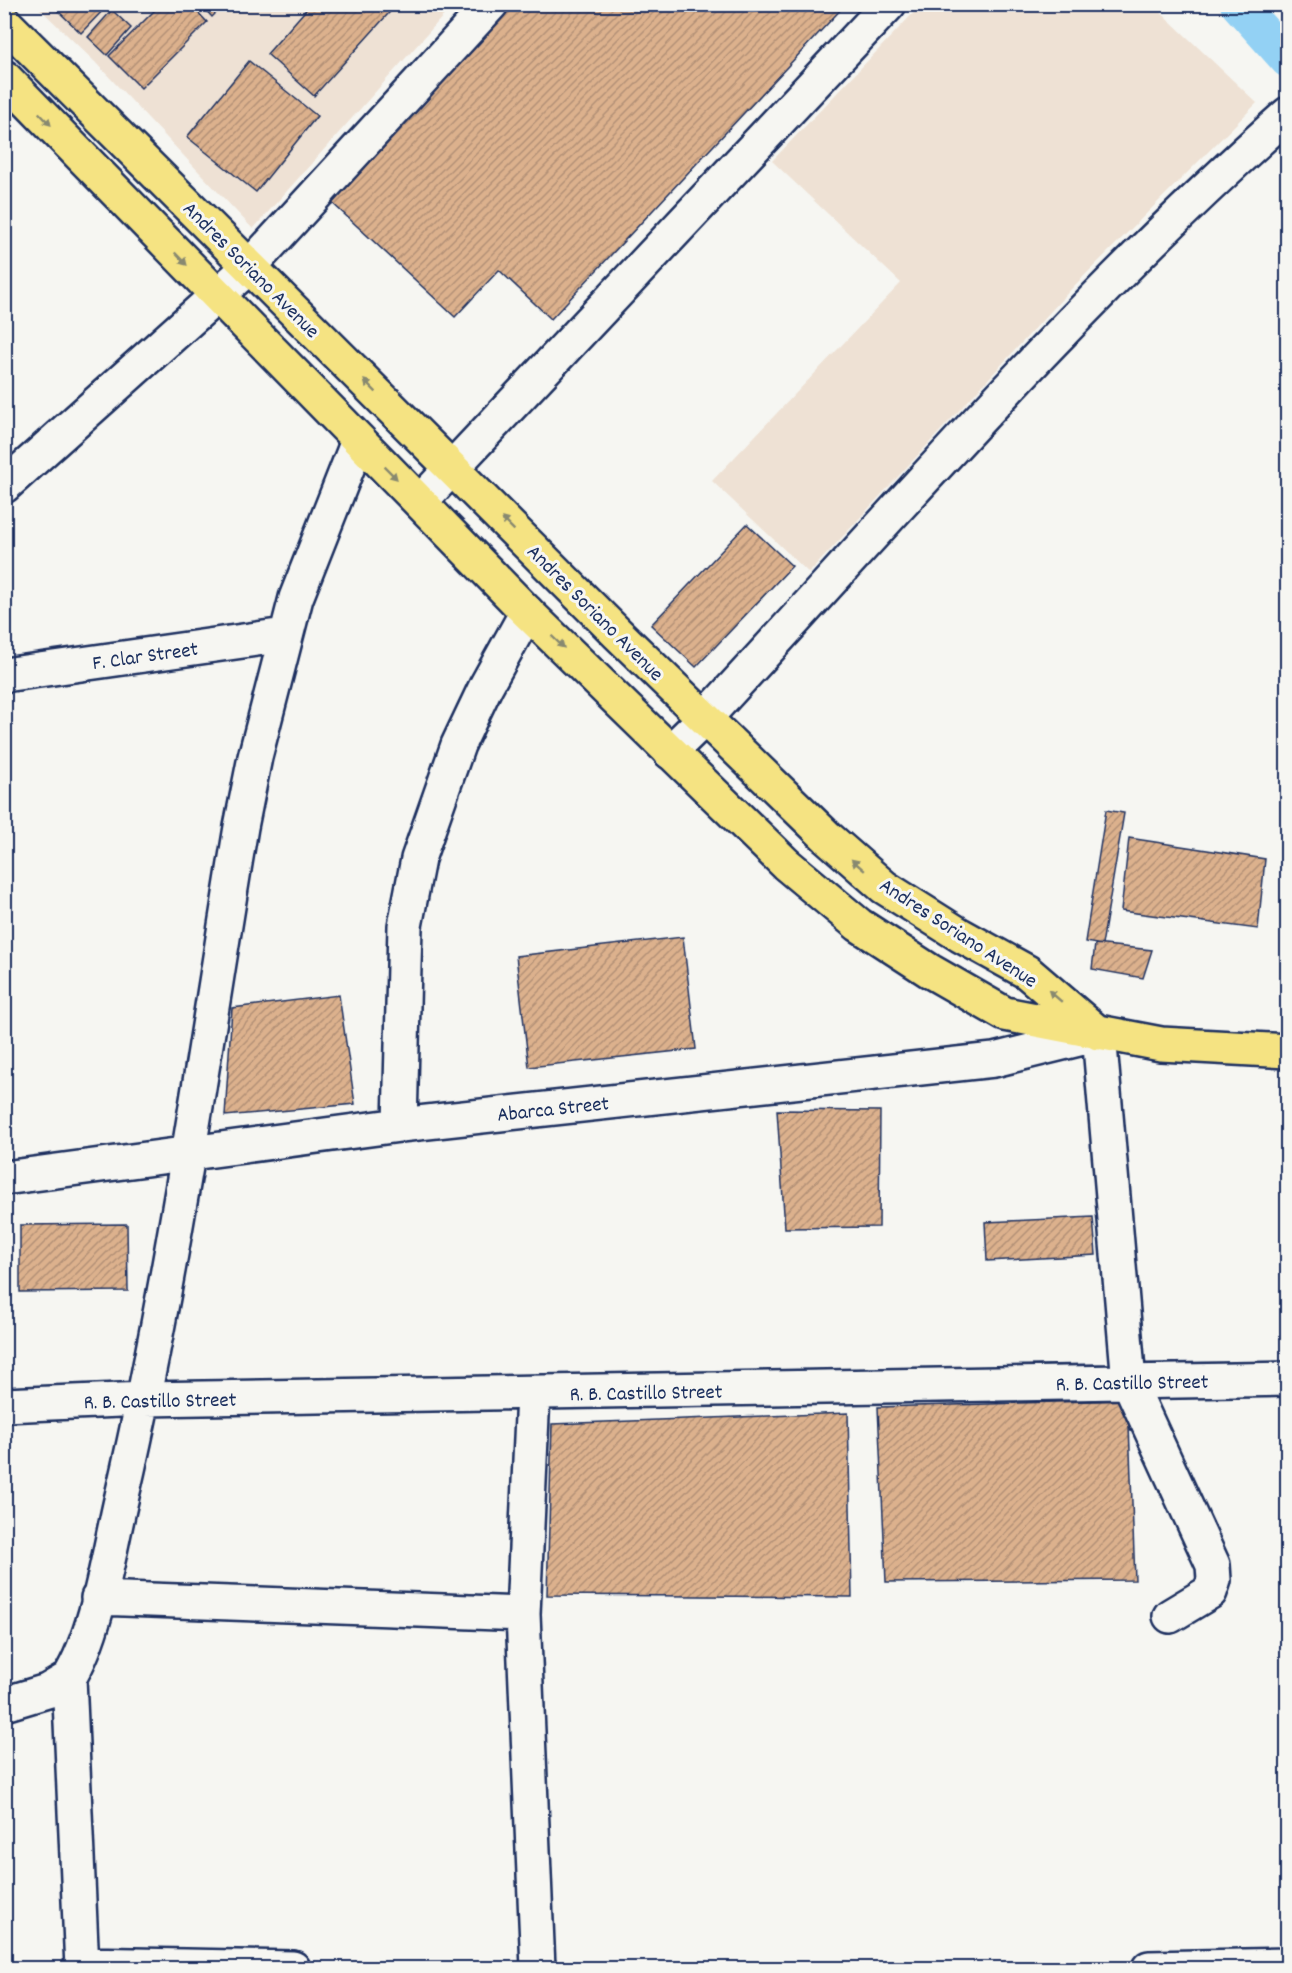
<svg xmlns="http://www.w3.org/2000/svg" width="1292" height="1973" font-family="Dekko,sans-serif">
  <defs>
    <pattern id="building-hatch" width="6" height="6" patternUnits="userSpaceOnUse" patternTransform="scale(1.5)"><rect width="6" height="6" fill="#dcb18d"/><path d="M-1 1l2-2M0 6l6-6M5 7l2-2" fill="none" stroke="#b29076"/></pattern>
  </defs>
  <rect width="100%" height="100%" fill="#f6f6f2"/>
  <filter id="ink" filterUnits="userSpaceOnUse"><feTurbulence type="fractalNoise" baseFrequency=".0167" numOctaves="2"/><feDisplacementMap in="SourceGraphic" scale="12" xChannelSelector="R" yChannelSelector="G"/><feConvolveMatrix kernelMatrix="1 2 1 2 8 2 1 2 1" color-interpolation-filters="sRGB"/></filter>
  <g filter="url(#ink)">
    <path fill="#eee1d4" d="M 36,5 L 453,5 L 253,229 L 95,62 Z
      M 921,5 L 1153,5 L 1257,103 L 1075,285 L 809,573 L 712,481 L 901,283 L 772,161 Z"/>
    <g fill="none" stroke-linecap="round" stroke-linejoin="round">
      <path stroke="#93d1f4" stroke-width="36" d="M 1238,4 L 1288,60"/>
    </g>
    <path fill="url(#building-hatch)" stroke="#1b2f5e" stroke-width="1.5" d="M 61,4 L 109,4 L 81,33 L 56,9 Z
      M 161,4 L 190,4 L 207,22 L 141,88 L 109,56 Z
      M 200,4 L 225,4 L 212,17 Z
      M 311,4 L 397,4 L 314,96 L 267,54 Z
      M 512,4 L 846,4 L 551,319 L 499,270 L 455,317 L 329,200 Z
      M 112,10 L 131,28 L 107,55 L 88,37 Z
      M 249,61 L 317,116 L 256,192 L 187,137 Z
      M 747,524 L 792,566 L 696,667 L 651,625 Z
      M 1106,810 L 1124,813 L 1102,945 L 1085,942 Z
      M 1129,838 L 1265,859 L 1258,929 L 1121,911 Z
      M 683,937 L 696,1049 L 529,1067 L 516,956 Z
      M 1095,944 L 1152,950 L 1143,978 L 1092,969 Z
      M 339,995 L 355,1104 L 225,1116 L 232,1008 Z
      M 777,1110 L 880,1111 L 879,1227 L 785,1228 Z
      M 1093,1217 L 1096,1255 L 987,1261 L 985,1222 Z
      M 127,1224 L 128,1291 L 20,1292 L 20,1225 Z
      M 1128,1400 L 1135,1580 L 886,1582 L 878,1407 Z
      M 848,1413 L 852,1597 L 547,1595 L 552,1424 Z"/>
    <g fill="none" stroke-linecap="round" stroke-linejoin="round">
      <defs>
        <path id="minor" d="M 4,486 L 250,266 L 491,4
          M 420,502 L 889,4
          M 4,675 L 285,635
          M 670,752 L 704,719 C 894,514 1078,300 1288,114
          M 400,1125 L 405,926 L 418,859 L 458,745 L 486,686 L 527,612
          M 4,1178 L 400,1125 L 994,1060 L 1099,1034 L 1129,1382 L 1213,1565 L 1214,1580 L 1210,1592 L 1170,1616
          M 533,1394 L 523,1614 L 538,1968
          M 4,1405 L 144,1399 L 1288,1379
          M 98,1598 L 523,1614
          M 4,1704 L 47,1691 L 69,1678
          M 82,1964 L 293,1968
          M 82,1968 L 69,1678 C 98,1632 109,1550 122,1496 C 173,1276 204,1050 241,827 L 255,757 L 296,598 L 358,441
          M 1149,1968 L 1288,1965"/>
        <path id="highway" d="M 4,22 L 618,634 L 827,837 L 884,887 L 960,935 L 1027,972 L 1098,1033
          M 4,77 L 527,612 L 786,864 L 859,925 L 930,971 L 1005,1014 L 1161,1044 L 1288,1051"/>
      </defs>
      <use href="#minor" stroke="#1b2f5e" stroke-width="38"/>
      <use href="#highway" stroke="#1b2f5e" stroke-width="38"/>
      <use href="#minor" stroke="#f6f6f2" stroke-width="33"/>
      <use href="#highway" stroke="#f5e382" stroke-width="33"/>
    </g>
    <defs><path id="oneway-solid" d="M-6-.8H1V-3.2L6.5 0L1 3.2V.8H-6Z" transform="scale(1.5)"/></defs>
    <g fill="#888970">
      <use href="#oneway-solid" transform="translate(45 119) rotate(46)"/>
      <use href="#oneway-solid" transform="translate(181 259) rotate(46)"/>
      <use href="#oneway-solid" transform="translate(370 386) rotate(-135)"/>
      <use href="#oneway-solid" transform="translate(391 473) rotate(45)"/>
      <use href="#oneway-solid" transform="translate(508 524) rotate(-135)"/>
      <use href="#oneway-solid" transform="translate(558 642) rotate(44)"/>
      <use href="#oneway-solid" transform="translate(858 865) rotate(-139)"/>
      <use href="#oneway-solid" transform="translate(1055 996) rotate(-139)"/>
    </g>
  </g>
  <g text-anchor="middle" stroke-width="6" stroke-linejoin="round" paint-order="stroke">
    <g font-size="21" fill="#1b2f5e" stroke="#f6f6f2">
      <text transform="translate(252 269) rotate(45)" y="7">Andres Soriano Avenue</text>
      <text transform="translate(596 612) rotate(45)" y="7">Andres Soriano Avenue</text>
      <text transform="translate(145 655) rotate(-8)" y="7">F. Clar Street</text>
      <text transform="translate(959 932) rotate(33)" y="7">Andres Soriano Avenue</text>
      <text transform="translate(553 1108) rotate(-6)" y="7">Abarca Street</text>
      <text transform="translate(1132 1382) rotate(-1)" y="7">R. B. Castillo Street</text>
      <text transform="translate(646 1392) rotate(-1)" y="7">R. B. Castillo Street</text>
      <text transform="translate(160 1400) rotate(-1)" y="7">R. B. Castillo Street</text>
    </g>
  </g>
  <rect width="1292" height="1973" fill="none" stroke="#f6f6f2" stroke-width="24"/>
  <rect x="12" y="12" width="1268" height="1949" fill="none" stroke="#1b2f5e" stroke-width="2" filter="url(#ink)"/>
</svg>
